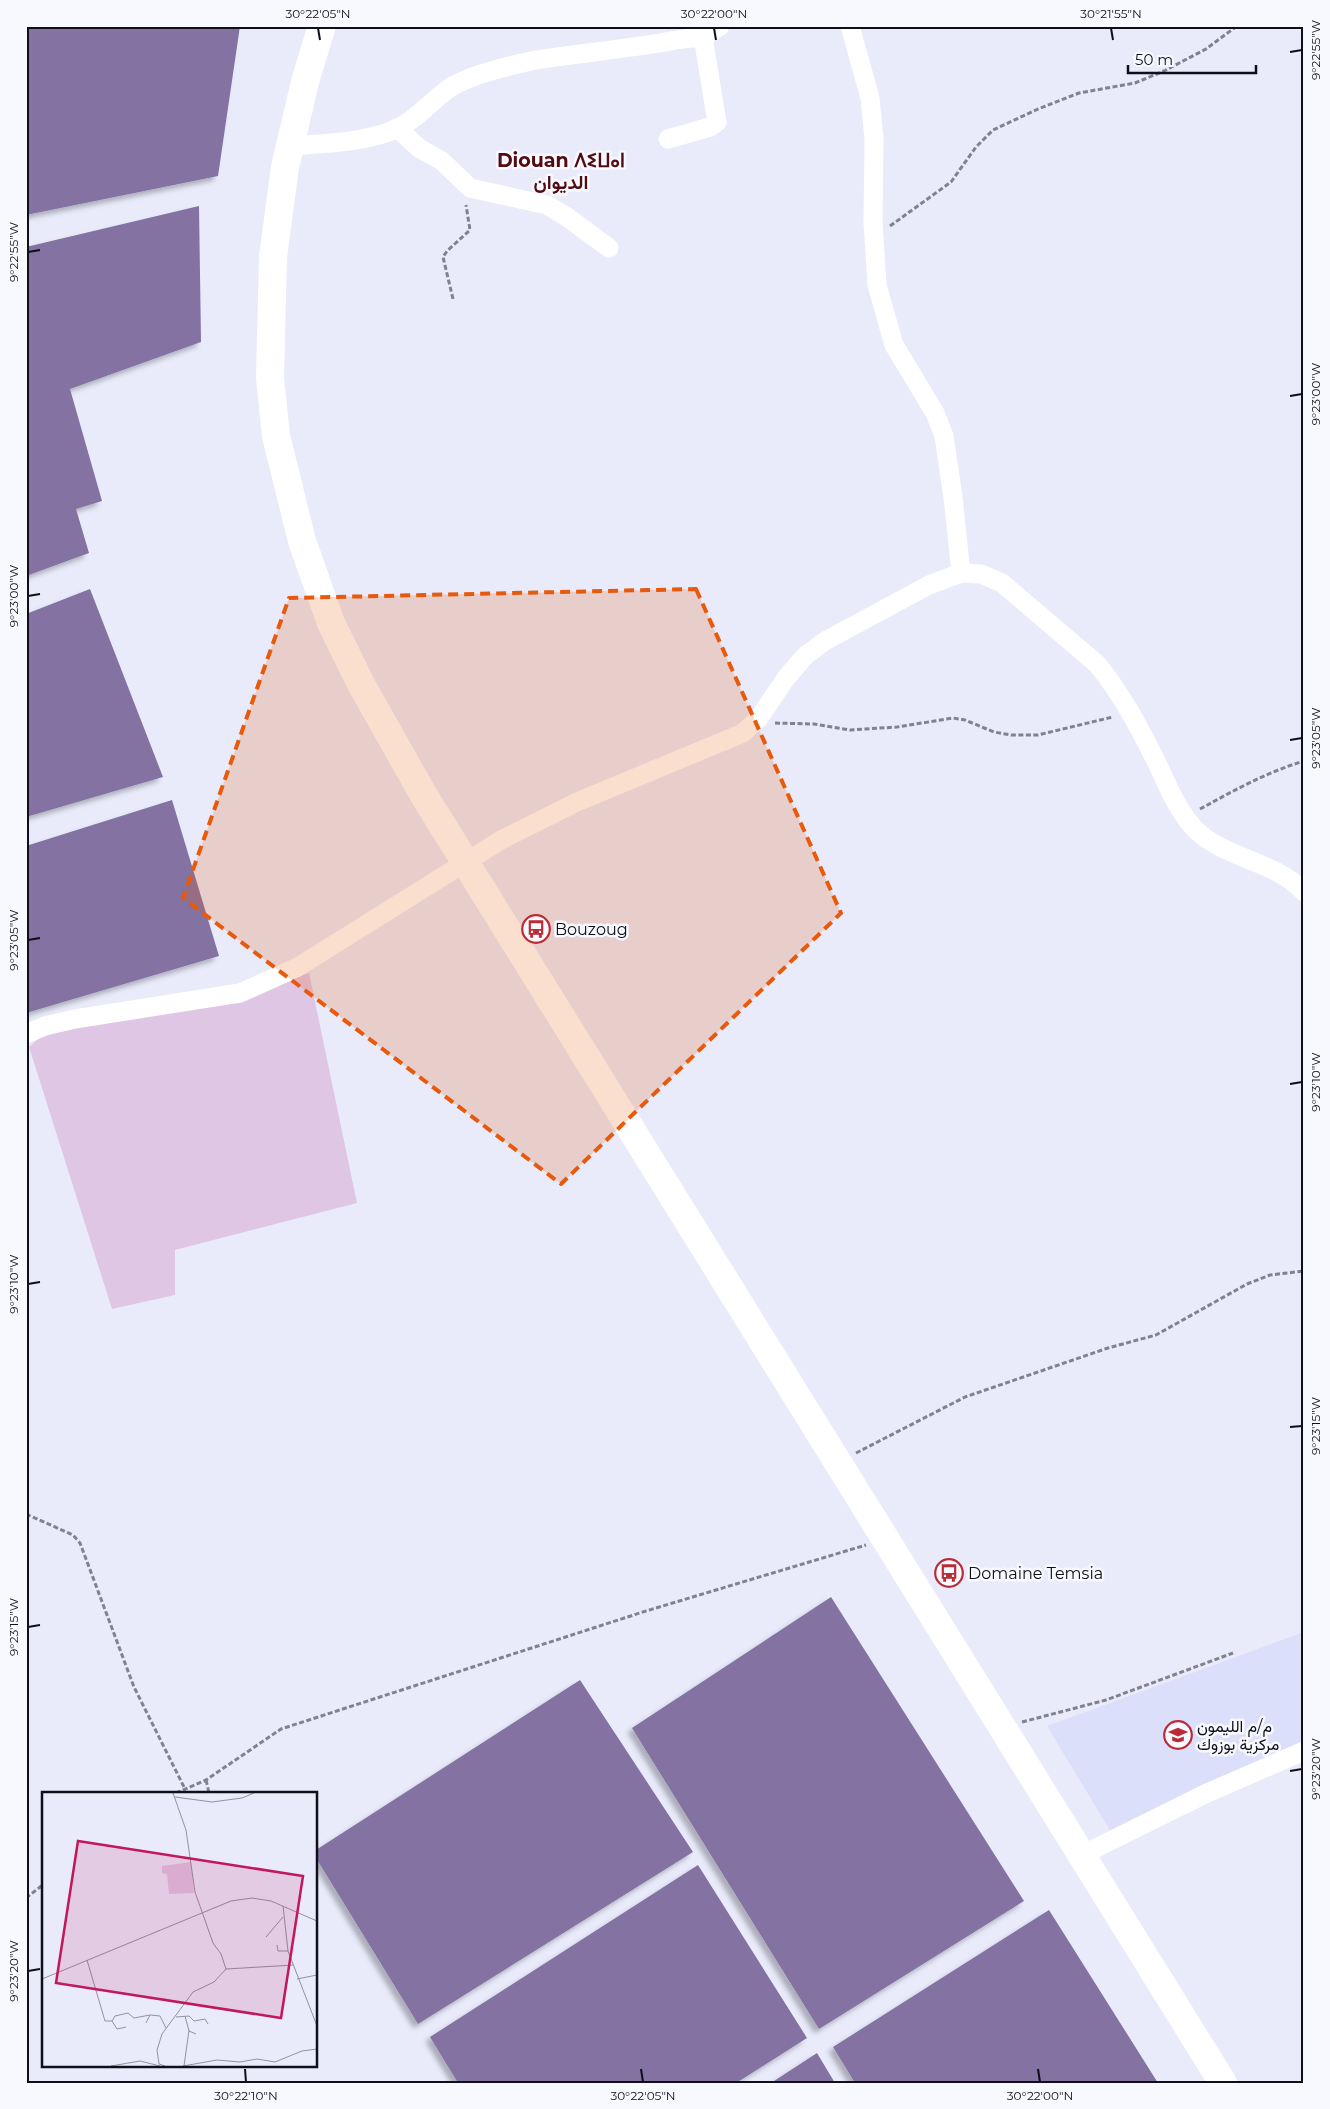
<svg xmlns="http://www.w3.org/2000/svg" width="1330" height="2109" font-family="Montserrat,Vazirmatn,'Noto Sans Tifinagh',sans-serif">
  <defs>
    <filter id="shadow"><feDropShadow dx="-4.5" dy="4.5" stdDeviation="2.5" flood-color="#0004"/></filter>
  </defs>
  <rect width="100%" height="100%" fill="#e9ebfb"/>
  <path fill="#dbdffa" d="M 1304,1632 L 1304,1745 L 1111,1832 L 1047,1726 Z"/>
  <path fill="#e0c6e5" d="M 309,973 L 357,1203 L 175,1250 L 175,1295 L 112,1309 L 29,1047 L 46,1032 L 211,1003 Z"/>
  <path fill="#8372a2" filter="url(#shadow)" d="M 26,26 L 240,26 L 218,176 L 26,215 Z
    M 199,206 L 201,342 L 70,389 L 102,501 L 76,509 L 89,553 L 26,576 L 26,247 Z
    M 90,589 L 163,777 L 26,817 L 26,614 Z
    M 172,800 L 219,956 L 26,1013 L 26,846 Z
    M 831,1597 L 1024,1901 L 819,2029 L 632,1728 Z
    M 580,1680 L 693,1852 L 418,2024 L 316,1858 L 316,1850 Z
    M 698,1865 L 807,2038 L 736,2083 L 458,2083 L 430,2037 Z
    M 1049,1910 L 1158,2083 L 855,2083 L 833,2047 Z
    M 817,2053 L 835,2083 L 771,2083 Z"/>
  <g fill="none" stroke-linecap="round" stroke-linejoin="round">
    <path stroke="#81828f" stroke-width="3" stroke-dasharray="5 2.5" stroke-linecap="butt" d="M 890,226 L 951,182 L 976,147 L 993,130 L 1038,109 L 1079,93 L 1135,83 L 1164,71 L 1206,49 L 1237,26
      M 453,299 L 443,257 L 447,251 L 470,230 L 466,205
      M 775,723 L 814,724 L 850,730 L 897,727 L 953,718 L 965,720 L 994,732 L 1011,735 L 1038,735 L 1113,717
      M 1200,809 C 1233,791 1267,772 1304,761
      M 856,1453 L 965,1397 L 1108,1348 L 1156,1335 L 1247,1284 L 1270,1275 L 1304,1271
      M 26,1514 L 73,1535 L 80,1543 L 134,1687 L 185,1789
      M 1022,1722 L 1106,1700 L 1233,1653
      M 206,1780 L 209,1793
      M 176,1793 L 206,1780 L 281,1729 L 646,1611 L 866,1545
      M 26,1898 L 44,1884"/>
    <path stroke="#fff" stroke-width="19" d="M 850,26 L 870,98 L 874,139 L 873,223 L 877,285 L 894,345 L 935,413 L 944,436 L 953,497 L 961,573
      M 397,128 L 419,148 L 442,161 L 470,188 L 547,205 L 567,217 L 609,248
      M 668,139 L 710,127 L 717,122 L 703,37
      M 291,146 C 325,143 364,143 396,129 C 416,120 429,103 447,90 C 465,76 512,65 536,60 C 581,53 626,49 671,41 C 679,39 699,38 704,36 C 710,34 715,29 720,26
      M 26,1034 L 45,1026 L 75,1019 L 240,993 L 298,967 L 501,840 L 577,802 L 743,733 L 759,718 L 786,678 L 805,656 L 825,641 L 929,585 L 961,573 L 981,574 L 1002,583 L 1097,664 C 1121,693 1139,727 1156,761 C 1167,784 1176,808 1193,827 C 1222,859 1275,860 1304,892
      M 1082,1855 L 1207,1793 L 1304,1751"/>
    <path stroke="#fff" stroke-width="28" d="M 322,26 L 306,78 L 285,167 L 273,257 L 270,378 L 276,436 L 302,541 L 331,623 L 361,684 L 423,794 L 1223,2083"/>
  </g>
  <path fill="#e8590c" fill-opacity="0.2" stroke="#e8590c" stroke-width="4" stroke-dasharray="10 6" stroke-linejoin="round" d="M 696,589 L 841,913 L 561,1184 L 183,898 L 289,598 Z"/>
  <path fill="none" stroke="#0e0f18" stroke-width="2" d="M 318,28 L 320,40M 714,28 L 716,40M 1111,28 L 1113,40M 1290,52 L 1302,50M 28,252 L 40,250M 1290,396 L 1302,394M 28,596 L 40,594M 1290,740 L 1302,738M 28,940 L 40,938M 1290,1084 L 1302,1082M 28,1284 L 40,1282M 1290,1427 L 1302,1426M 28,1627 L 40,1625M 1290,1771 L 1302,1769M 28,1971 L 40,1969M 245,2069 L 246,2082M 641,2069 L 643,2082M 1038,2069 L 1040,2082"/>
  <defs>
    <symbol id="bus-ring" viewBox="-11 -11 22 22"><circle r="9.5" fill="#f8f9ff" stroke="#bb2b35" stroke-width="1.5"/><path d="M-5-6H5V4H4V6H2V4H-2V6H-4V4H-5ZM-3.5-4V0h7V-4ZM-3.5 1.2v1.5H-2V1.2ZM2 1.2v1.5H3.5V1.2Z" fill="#bb2b35"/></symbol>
    <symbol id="school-ring" viewBox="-11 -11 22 22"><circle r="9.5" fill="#f8f9ff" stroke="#bb2b35" stroke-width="1.5"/><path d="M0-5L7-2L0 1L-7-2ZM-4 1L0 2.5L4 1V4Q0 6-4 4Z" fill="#bb2b35"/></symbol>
  </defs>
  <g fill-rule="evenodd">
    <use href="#bus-ring" x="520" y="913" width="32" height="32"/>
    <use href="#bus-ring" x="933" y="1557" width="32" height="32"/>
    <use href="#school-ring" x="1162" y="1719" width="32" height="32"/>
  </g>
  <g text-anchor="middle" stroke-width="5" stroke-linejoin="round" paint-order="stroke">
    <g font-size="16" fill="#0e0f18" stroke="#f8f9ff" text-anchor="start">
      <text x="555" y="935">Bouzoug</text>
      <text x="968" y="1579">Domaine Temsia</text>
      <text x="1197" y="1732">م/م الليمون<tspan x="1197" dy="18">مركزية بوزوك</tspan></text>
    </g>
    <g font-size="19" font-weight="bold" fill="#510b11" stroke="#f8f9ff">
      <text x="561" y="167">Diouan ⴷⵉⵡⴰⵏ<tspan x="561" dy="22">الديوان</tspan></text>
    </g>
  </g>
  <g transform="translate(42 1792)">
    <rect width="275" height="275" fill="#e9ebfb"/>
    <path d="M 149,70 L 152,101 L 127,102 L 125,82 L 120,81 L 120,74 Z" fill="#e0c6e5"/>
    <path fill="none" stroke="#9193a0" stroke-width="1" d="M 133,5 L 170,10 L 200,6 L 212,1M 241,114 L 246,159 L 275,234M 224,145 L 241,125M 235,153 L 236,159 L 246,159M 45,168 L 63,229 L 70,229 L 75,237 L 84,235M 184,177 L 252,173M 0,187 L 189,109 L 210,106 L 229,109 L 275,129M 255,187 L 275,183M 121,207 L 140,211M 143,224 L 147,239 L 154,242M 134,225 L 147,224 L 152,229 L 163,227 L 166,232M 70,229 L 73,224 L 86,221 L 92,226 L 108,223M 104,231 L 108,223 L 118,224 L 124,236M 69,274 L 98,269 L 118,274M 123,274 L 117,272 L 115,258 L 120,242 L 151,200 L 172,190 L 184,177 L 179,162 L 171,151 L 153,100 L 144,38 L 131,1M 141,274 L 175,268 L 198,270 L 215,267 L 233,270 L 260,259 L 275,257M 142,274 L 147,238"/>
    <path fill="#c2185b" fill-opacity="0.15" stroke="#c2185b" stroke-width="2.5" d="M 36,49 L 261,84 L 239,226 L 14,191 Z"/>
    <rect width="275" height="275" fill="none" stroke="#0e0f18" stroke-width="2.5"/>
  </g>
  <rect width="1330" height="2109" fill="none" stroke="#f8f9ff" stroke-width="55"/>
  <path d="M1128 65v8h128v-8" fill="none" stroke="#0e0f18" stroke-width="2.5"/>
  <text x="1135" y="65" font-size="15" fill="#0e0f18" stroke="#f8f9ff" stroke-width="4" paint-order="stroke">50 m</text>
  <rect x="28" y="28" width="1274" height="2054" fill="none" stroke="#0e0f18" stroke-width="2"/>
  <g font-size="12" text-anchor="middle" fill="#0e0f18">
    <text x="318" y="18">30°22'05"N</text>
    <text x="714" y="18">30°22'00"N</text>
    <text x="1111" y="18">30°21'55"N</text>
    <text transform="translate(1316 50) rotate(-90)" y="4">9°22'55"W</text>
    <text transform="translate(14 252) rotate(-90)" y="4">9°22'55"W</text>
    <text transform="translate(1316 394) rotate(-90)" y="4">9°23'00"W</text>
    <text transform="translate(14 596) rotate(-90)" y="4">9°23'00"W</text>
    <text transform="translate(1316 738) rotate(-90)" y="4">9°23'05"W</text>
    <text transform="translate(14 940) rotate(-90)" y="4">9°23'05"W</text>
    <text transform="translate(1316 1082) rotate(-90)" y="4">9°23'10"W</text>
    <text transform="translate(14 1284) rotate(-90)" y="4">9°23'10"W</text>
    <text transform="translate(1316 1426) rotate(-90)" y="4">9°23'15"W</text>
    <text transform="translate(14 1627) rotate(-90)" y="4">9°23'15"W</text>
    <text transform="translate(1316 1769) rotate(-90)" y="4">9°23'20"W</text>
    <text transform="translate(14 1971) rotate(-90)" y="4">9°23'20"W</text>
    <text x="246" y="2100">30°22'10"N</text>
    <text x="643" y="2100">30°22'05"N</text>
    <text x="1040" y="2100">30°22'00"N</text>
  </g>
</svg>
